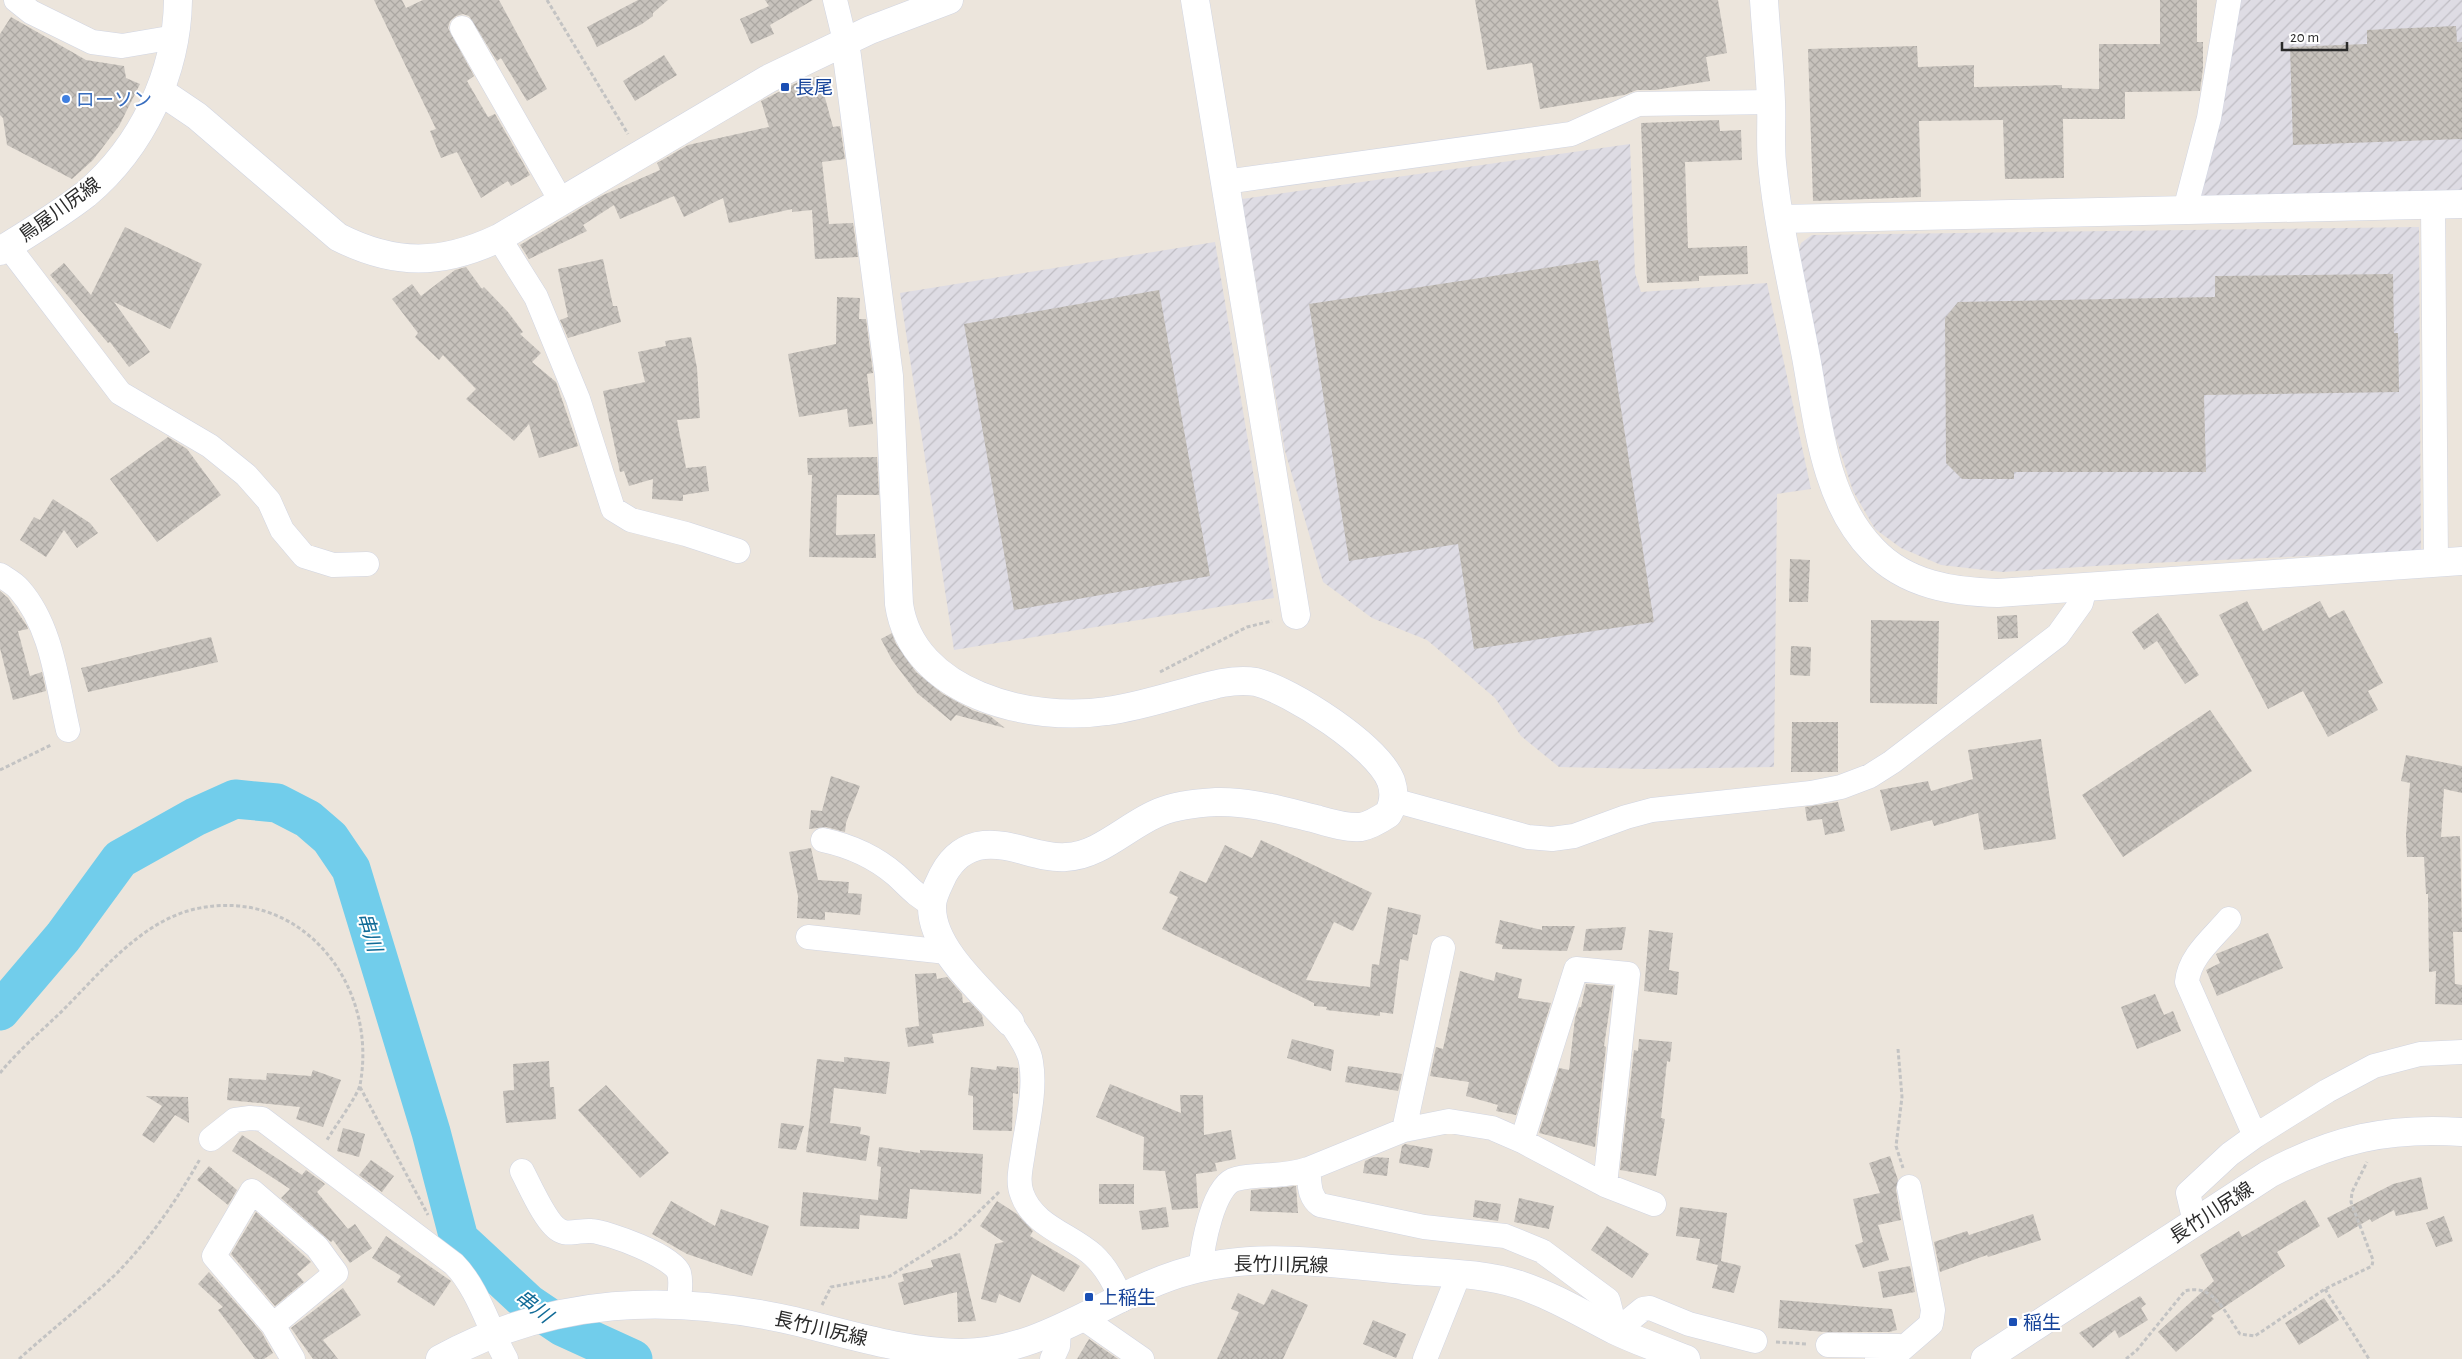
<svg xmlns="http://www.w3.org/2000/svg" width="2462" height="1359" font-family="'Alegreya Sans','Noto Sans JP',sans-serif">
  <defs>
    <pattern id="industrial-furrows" width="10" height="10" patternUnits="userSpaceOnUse" patternTransform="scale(1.25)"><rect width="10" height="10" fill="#dedce4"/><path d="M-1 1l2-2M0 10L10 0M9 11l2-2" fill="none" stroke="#bfbdc4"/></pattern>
    <pattern id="building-cross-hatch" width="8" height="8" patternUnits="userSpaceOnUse" patternTransform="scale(1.25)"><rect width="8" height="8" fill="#c7c2bc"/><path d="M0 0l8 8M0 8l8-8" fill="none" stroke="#aba7a2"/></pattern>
  </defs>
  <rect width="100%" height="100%" fill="#ece5dc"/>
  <path fill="url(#industrial-furrows)" d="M 2237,0 L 2462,0 L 2462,194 L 2197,202 Z
    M 1630,144 L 1635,273 L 1641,292 L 1767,283 L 1811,489 L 1777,494 L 1774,767 L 1647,769 L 1559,767 L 1521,736 L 1495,698 L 1427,640 L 1372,618 L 1323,582 L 1285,451 L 1242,199 Z
    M 2419,227 L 2421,551 L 2128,564 L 2002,572 L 1941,565 L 1901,548 L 1875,529 L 1853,491 L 1834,432 L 1798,252 L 1801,243 L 1812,235 Z
    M 1215,242 L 1274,598 L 954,650 L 900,293 Z"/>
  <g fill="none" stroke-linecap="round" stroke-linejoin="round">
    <path stroke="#71cdeb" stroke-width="39" d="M 0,1011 L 63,937 L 120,859 L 195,817 L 235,799 L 277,803 L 308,819 L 330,838 L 351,869 L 431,1132 L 459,1239 L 529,1304 L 563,1327 L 633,1359"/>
  </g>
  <path fill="url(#building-cross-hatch)" d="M 374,0 L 402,0 L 406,8 L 423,0 L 499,0 L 547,89 L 527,101 L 501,58 L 497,61 L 469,16 L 463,14 L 456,16 L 450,21 L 448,28 L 474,76 L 467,81 L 488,117 L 495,114 L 530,175 L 511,186 L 508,181 L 481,198 L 457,152 L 441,158 L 430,131 L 436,129 Z
    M 638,0 L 668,0 L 653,13 L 653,16 L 642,24 L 597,47 L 587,27 Z
    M 765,0 L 813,0 L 770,25 L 774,34 L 751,44 L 740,19 L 769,6 Z
    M 1475,0 L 1718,0 L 1727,53 L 1706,57 L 1710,81 L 1655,90 L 1637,90 L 1624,95 L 1540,109 L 1532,63 L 1487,70 Z
    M 2160,0 L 2197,0 L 2197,42 L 2203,42 L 2203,68 L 2200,91 L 2125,92 L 2125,119 L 2063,119 L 2064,178 L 2005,179 L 2003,120 L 1919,121 L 1921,197 L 1813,201 L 1808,49 L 1917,46 L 1918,67 L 1974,65 L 1974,87 L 2062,85 L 2062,88 L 2099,89 L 2099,44 L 2160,44 Z
    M 11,17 L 86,60 L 124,66 L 126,78 L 140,84 L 119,126 L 93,160 L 72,179 L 7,145 L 3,118 L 0,115 L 0,34 Z
    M 2456,26 L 2457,42 L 2462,42 L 2462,139 L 2293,145 L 2290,47 L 2367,44 L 2367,30 Z
    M 664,55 L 677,75 L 635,101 L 623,81 Z
    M 819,76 L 833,127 L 840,126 L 845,159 L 822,162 L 829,224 L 853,223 L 858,257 L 815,259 L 812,210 L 792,212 L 792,209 L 729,223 L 723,198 L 684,217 L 674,196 L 620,219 L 614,205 L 583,225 L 587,231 L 529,259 L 520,245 L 601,196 L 660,170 L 657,163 L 688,145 L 769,127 L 761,101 L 800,81 Z
    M 1719,120 L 1720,131 L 1741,130 L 1742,160 L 1685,162 L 1688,248 L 1747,246 L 1748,274 L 1699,276 L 1699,281 L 1647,283 L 1641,123 Z
    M 125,227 L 202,264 L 170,329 L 114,302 L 150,352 L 129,367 L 110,342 L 108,343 L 50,275 L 64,263 L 91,295 Z
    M 603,259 L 613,306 L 617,306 L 621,322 L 568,338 L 560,320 L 568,317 L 558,269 Z
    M 1598,260 L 1654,622 L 1474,649 L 1458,544 L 1349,561 L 1309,304 Z
    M 466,267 L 482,289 L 484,287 L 508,312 L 523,332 L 520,334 L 541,353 L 532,362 L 556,382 L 578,446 L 539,458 L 529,424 L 514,441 L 466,399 L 476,389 L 443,355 L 439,360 L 415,337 L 418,333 L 392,299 L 412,284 L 421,296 L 455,270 Z
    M 2393,274 L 2394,333 L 2398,333 L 2399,392 L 2204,395 L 2206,472 L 2014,472 L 2014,479 L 1962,479 L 1946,463 L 1945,318 L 1958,302 L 2215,297 L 2215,276 Z
    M 1159,290 L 1210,576 L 1014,610 L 964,324 Z
    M 837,297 L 860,298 L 859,319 L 866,319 L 873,373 L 867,374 L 873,424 L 849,427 L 847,409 L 799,417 L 788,354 L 836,344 Z
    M 691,337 L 697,368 L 700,418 L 677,420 L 686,468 L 706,466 L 709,491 L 683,495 L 683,501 L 652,499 L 653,479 L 629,486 L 624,471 L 620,472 L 603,391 L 645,382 L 638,352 L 666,346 L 665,341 Z
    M 168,437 L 187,449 L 221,495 L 157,542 L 110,479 Z
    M 877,457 L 879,495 L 837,495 L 836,535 L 875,534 L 876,558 L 809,557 L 812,475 L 808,475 L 807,458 Z
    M 53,499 L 90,523 L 98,533 L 77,548 L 64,530 L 46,557 L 20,540 L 34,517 L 40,520 Z
    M 1790,559 L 1810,560 L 1808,602 L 1789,602 Z
    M 0,591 L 8,598 L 27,626 L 28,629 L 18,631 L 30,676 L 42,672 L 46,691 L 13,700 L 0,648 Z
    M 2247,601 L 2263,631 L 2320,601 L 2329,618 L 2344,610 L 2383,683 L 2368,691 L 2378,710 L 2328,737 L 2303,691 L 2268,709 L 2219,615 Z
    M 2158,613 L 2199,675 L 2185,684 L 2157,641 L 2144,650 L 2132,632 Z
    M 2017,615 L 2018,638 L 1998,639 L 1997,616 Z
    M 1871,620 L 1939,621 L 1937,704 L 1870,703 Z
    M 892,633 L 896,644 L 916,672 L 943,694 L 972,710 L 990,716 L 1005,728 L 956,715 L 951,721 L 917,693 L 892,660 L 881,639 Z
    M 211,637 L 218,662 L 88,692 L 81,668 Z
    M 1791,646 L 1811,647 L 1810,676 L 1790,675 Z
    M 2210,710 L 2252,771 L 2123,857 L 2082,795 Z
    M 1792,722 L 1838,722 L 1838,772 L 1791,772 Z
    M 2041,739 L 2056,839 L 1984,850 L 1978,813 L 1934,826 L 1932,820 L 1891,831 L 1880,790 L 1928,781 L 1931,791 L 1973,779 L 1968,750 Z
    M 2406,755 L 2462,766 L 2462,793 L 2444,789 L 2441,837 L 2460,836 L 2462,932 L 2453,932 L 2455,984 L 2462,985 L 2462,1005 L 2435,1004 L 2436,971 L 2429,972 L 2428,894 L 2426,894 L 2424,857 L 2407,857 L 2406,835 L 2410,783 L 2401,781 Z
    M 831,776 L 860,786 L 846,823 L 845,832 L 826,827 L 809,829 L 811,810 L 822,811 Z
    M 1838,802 L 1845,831 L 1825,835 L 1822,819 L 1807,821 L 1805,807 Z
    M 1261,840 L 1372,893 L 1353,931 L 1334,922 L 1306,980 L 1370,987 L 1372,964 L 1379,965 L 1388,907 L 1421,915 L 1417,935 L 1413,934 L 1408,961 L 1400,959 L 1393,1014 L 1380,1012 L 1380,1016 L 1326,1010 L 1327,1007 L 1314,1006 L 1314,1003 L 1162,929 L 1178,897 L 1169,893 L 1180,871 L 1206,883 L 1225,845 L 1252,858 Z
    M 811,848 L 818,880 L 849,882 L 848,893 L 862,894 L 860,915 L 825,912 L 825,920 L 797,918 L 798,896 L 789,852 Z
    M 1500,920 L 1542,930 L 1542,926 L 1575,926 L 1567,951 L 1502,949 L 1503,945 L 1495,943 Z
    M 1626,927 L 1622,950 L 1583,951 L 1586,929 Z
    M 1649,930 L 1673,933 L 1669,970 L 1679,972 L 1677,995 L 1644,991 Z
    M 2268,933 L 2283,968 L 2217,996 L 2206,970 L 2220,963 L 2216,954 Z
    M 1460,971 L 1494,981 L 1496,972 L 1522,979 L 1518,998 L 1551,1003 L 1516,1115 L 1496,1111 L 1498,1105 L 1466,1096 L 1469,1082 L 1430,1076 L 1436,1047 L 1443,1049 Z
    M 936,973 L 937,979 L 947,977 L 962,994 L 963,1003 L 970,1002 L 982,1015 L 984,1026 L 932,1034 L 934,1043 L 908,1047 L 905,1028 L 919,1026 L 915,974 Z
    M 1586,984 L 1613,986 L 1604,1046 L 1606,1047 L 1595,1147 L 1539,1133 L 1559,1068 L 1569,1070 L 1575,1018 L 1579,1007 L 1581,1007 Z
    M 2155,994 L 2164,1015 L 2173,1011 L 2181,1031 L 2137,1049 L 2121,1007 Z
    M 1292,1039 L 1334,1050 L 1331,1071 L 1287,1058 Z
    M 1639,1039 L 1672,1042 L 1670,1062 L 1667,1061 L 1661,1118 L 1665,1119 L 1656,1176 L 1620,1170 L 1634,1050 L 1638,1051 Z
    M 844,1057 L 890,1062 L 886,1094 L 834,1088 L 830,1123 L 861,1127 L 860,1134 L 870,1136 L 866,1161 L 806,1152 L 817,1059 L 844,1062 Z
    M 549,1061 L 550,1087 L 554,1087 L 556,1119 L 506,1123 L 503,1091 L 514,1090 L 513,1064 Z
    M 997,1066 L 1018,1068 L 1018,1094 L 1013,1093 L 1012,1131 L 973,1130 L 973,1096 L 968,1095 L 971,1067 L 996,1070 Z
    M 1348,1066 L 1402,1074 L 1398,1091 L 1345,1082 Z
    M 313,1070 L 341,1080 L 323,1127 L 296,1119 L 300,1107 L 227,1100 L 229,1078 L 266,1080 L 267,1073 L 311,1076 Z
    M 1110,1084 L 1181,1113 L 1180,1095 L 1203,1095 L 1204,1135 L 1231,1130 L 1236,1159 L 1215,1163 L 1217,1171 L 1196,1174 L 1198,1208 L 1172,1210 L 1165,1171 L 1143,1170 L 1144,1137 L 1096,1117 Z
    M 606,1085 L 669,1153 L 640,1178 L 578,1110 Z
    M 146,1096 L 188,1097 L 189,1123 L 175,1115 L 154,1143 L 142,1135 L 162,1106 Z
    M 781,1123 L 804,1126 L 796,1150 L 778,1148 Z
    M 343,1128 L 365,1134 L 359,1157 L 337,1151 Z
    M 242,1135 L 302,1175 L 306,1170 L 325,1184 L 317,1192 L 348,1229 L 355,1224 L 372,1248 L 350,1263 L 333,1240 L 331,1242 L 281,1198 L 290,1189 L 232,1151 Z
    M 1405,1144 L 1433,1149 L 1429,1168 L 1399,1163 L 1402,1146 Z
    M 879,1147 L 920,1153 L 920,1150 L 983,1154 L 981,1194 L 910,1189 L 907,1219 L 860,1215 L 859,1229 L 800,1226 L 803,1192 L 878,1200 L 881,1167 L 877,1166 Z
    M 1890,1156 L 1898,1180 L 1896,1190 L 1901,1220 L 1878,1225 L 1889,1260 L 1863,1268 L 1855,1245 L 1863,1242 L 1853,1199 L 1880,1193 L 1869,1163 Z
    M 1374,1157 L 1389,1158 L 1387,1176 L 1363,1173 L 1365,1161 Z
    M 371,1160 L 394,1176 L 382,1192 L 359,1175 Z
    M 209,1166 L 237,1190 L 228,1205 L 197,1180 Z
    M 2421,1177 L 2428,1209 L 2396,1216 L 2394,1210 L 2372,1222 L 2370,1219 L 2338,1238 L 2327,1218 L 2393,1184 Z
    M 1099,1184 L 1134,1184 L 1134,1204 L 1099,1204 Z
    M 1296,1186 L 1298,1213 L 1250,1211 L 1251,1190 Z
    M 1519,1198 L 1554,1206 L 1549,1229 L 1514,1222 Z
    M 1475,1200 L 1501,1204 L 1498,1221 L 1473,1217 Z
    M 2305,1200 L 2320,1226 L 2277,1252 L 2285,1266 L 2211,1316 L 2214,1319 L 2176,1352 L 2158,1332 L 2214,1281 L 2200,1255 L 2239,1231 L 2242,1237 Z
    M 671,1201 L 715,1226 L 721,1209 L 769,1226 L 752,1276 L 687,1254 L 652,1234 Z
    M 997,1201 L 1017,1214 L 1033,1231 L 1030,1236 L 1080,1266 L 1064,1292 L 1032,1274 L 1020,1303 L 999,1294 L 996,1303 L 981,1299 L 995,1244 L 1004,1242 L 980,1226 Z
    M 1166,1207 L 1169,1227 L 1142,1230 L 1139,1211 Z
    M 1680,1207 L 1727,1213 L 1721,1261 L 1741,1266 L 1734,1293 L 1712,1288 L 1718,1265 L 1696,1260 L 1700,1239 L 1676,1236 Z
    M 256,1212 L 311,1262 L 297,1274 L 304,1282 L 275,1306 L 231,1254 Z
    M 2033,1214 L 2041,1240 L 1988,1257 L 1987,1255 L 1940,1272 L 1934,1242 L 1967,1231 L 1969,1235 Z
    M 2444,1216 L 2453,1241 L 2436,1247 L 2426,1223 Z
    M 1607,1226 L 1649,1254 L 1632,1278 L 1591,1250 Z
    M 386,1236 L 451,1281 L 434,1306 L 397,1282 L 401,1276 L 372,1258 Z
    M 960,1253 L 976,1321 L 958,1322 L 957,1292 L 904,1305 L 898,1283 L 904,1281 L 902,1274 L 933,1267 L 931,1260 Z
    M 1910,1266 L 1915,1292 L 1883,1298 L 1878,1272 Z
    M 209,1272 L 262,1333 L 273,1353 L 264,1359 L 255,1359 L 218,1310 L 223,1307 L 198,1284 Z
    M 343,1288 L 361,1315 L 323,1340 L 338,1359 L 313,1359 L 291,1328 Z
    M 1272,1289 L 1308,1305 L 1283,1359 L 1217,1359 L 1239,1312 L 1231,1309 L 1238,1293 L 1264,1305 Z
    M 2140,1296 L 2146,1304 L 2141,1308 L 2148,1320 L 2119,1338 L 2115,1330 L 2093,1348 L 2079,1333 Z
    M 2324,1298 L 2339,1320 L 2299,1345 L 2285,1323 Z
    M 1780,1300 L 1892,1309 L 1897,1330 L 1889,1332 L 1825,1332 L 1778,1328 Z
    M 1373,1320 L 1406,1334 L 1396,1358 L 1363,1344 Z
    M 1089,1339 L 1118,1359 L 1077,1359 Z"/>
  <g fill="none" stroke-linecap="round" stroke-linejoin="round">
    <defs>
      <path id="minor" d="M 16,0 L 31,12 L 92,42 L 122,46 L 175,37
        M 835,0 L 845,41
        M 462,28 L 561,201
        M 1225,182 L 1571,134 L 1638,104 L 1771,102
        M 2433,204 L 2436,563
        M 2185,210 L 2209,118 L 2229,0
        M 499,238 L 536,297 L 578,399 L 613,509 L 631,520 L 686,534 L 738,551
        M 8,246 L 120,393 L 210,446 L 246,475 L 269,501 L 282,530 L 304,556 L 333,565 L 367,564
        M 0,575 C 6,579 14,583 19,589 C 52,626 57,683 68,730
        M 1393,800 L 1528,837 L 1552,839 L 1574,836 L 1626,817 L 1652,810 L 1811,793 L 1841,787 L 1870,776 L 1892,762 L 2058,635 L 2081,603 L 2085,588
        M 823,840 C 851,846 874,856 896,875 C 908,886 917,897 932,904
        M 2229,919 C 2213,938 2189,957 2187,982 L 2255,1136
        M 808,937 L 947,952
        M 1010,1022 C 1018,1034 1029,1048 1031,1062 C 1036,1091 1027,1124 1023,1153 C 1021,1167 1017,1181 1022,1194 C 1033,1226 1071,1235 1093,1255 C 1107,1268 1114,1283 1122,1300
        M 1404,1130 L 1443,948
        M 211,1139 L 235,1120 L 250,1118 L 262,1119 L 454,1264 C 478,1288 489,1329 506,1359
        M 1522,1141 L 1576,969 L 1628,974 L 1605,1185
        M 1308,1169 L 1404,1130 L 1449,1121 L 1492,1128 L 1522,1141 L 1605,1185 L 1654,1204
        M 522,1171 C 529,1184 547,1226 561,1231 C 569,1235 582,1230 591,1231 C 608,1232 673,1256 679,1273 C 682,1282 679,1294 679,1304
        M 2195,1222 L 2188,1193 L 2230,1154 L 2255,1136 L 2327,1091 L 2374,1066 L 2420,1054 L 2462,1052
        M 1201,1268 C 1202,1248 1213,1184 1236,1179 C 1261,1173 1281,1178 1308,1169 C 1310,1183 1308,1196 1320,1205 L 1424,1227 L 1505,1236 L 1542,1251 L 1608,1300 L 1616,1331 L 1643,1309 L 1650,1308 L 1689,1324 L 1755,1341
        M 1083,1318 L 1142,1359
        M 273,1325 L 336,1273 L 317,1247 L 252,1191 L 214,1256 L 273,1325 L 293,1359
        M 1828,1345 L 1899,1346
        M 1052,1359 L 1058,1346 L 1059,1329
        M 1425,1359 L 1459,1274
        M 1877,1359 L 1894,1356 L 1931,1324 L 1933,1310 L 1909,1187"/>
      <path id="tertiary" d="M 1195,0 L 1296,615
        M 1764,0 C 1766,34 1770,68 1771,102 C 1772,122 1770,143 1772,163 C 1778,228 1794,293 1806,357 C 1818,422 1824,500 1873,550 C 1906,585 1954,592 1998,593 L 2462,561
        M 845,41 L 889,376 L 899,604 C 912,694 1031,723 1107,711 C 1146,706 1184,691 1222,683 C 1233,681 1245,680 1256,682 C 1292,691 1377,746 1391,781 C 1395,793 1394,804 1388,814 C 1379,820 1371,825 1361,827 C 1346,828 1330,823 1316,819 C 1283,811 1250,801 1216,802 C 1198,803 1177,805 1160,812 C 1129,824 1100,856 1066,857 C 1038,859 1012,842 984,845 C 965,847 952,858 943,875 C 939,884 932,896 932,906 C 931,949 983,992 1010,1022
        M 160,91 L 197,116 L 338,237 C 395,266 442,265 499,238 L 768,79 L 870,30 L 949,0
        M 1781,219 L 2462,204"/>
      <path id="secondary" d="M 0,251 C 29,233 59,215 86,194 C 142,147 177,73 178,0
        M 440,1359 C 553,1297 670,1293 794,1321 C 848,1334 903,1352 959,1353 C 1041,1354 1104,1298 1178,1274 C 1252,1250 1328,1263 1404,1270 C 1442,1273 1483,1273 1520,1285 C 1553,1296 1583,1314 1614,1330 C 1637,1341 1662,1350 1686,1359
        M 1985,1359 L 2269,1174 C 2334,1139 2389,1127 2462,1132"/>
    </defs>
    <use href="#minor" stroke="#d1d5e2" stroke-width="25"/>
    <use href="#tertiary" stroke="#d1d5e2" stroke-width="29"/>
    <use href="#secondary" stroke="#d1d5e2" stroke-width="29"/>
    <path stroke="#c3c3c3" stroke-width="3" stroke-dasharray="4 2.5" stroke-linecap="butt" d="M 547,0 L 628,134
      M 1160,672 L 1247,627 L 1272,621
      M 0,770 L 51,745
      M 1898,1049 L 1902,1097 L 1896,1146 L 1903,1168
      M 0,1073 C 17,1052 39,1033 59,1014 C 98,976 139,922 195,909 C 301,885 379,985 360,1085 C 358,1095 334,1128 327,1140
      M 360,1087 L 428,1215
      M 2325,1289 L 2369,1359
      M 822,1305 L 831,1287 L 890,1276 L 955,1235 L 999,1192
      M 1776,1342 L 1807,1344
      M 19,1359 C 51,1330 86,1303 117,1273 C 150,1239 177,1200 200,1159
      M 2126,1359 L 2137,1350 L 2185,1291 C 2214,1283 2225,1313 2240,1334 L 2255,1336 L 2325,1289 L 2372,1266 L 2373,1260 L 2351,1202 L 2352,1192 L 2367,1162"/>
    <use href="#minor" stroke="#fff" stroke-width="24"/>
    <use href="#tertiary" stroke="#fff" stroke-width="28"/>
    <use href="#secondary" stroke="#fff" stroke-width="28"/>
  </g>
  <g fill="#1a4fb4" stroke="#fff" stroke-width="2">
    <rect x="780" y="82" width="10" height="10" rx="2.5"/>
    <rect x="1084" y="1292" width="10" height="10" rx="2.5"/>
    <rect x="2008" y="1317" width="10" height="10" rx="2.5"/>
  </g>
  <circle fill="#3f7fe0" stroke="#fff" stroke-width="2" cx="66" cy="99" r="5"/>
  <g text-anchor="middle" stroke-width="4" stroke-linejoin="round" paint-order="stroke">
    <g font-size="19" fill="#164399" stroke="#fff" text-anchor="start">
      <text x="795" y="94">長尾</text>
      <text x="1099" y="1304">上稲生</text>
      <text x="2023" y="1329">稲生</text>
    </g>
    <g font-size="19" fill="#366cbe" stroke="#fff" text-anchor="start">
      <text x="76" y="106">ローソン</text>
    </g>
    <g font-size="19" fill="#2a2a2a" stroke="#fff">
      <text transform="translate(59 209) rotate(-36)" y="7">鳥屋川尻線</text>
      <text transform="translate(2211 1212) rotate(-33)" y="7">長竹川尻線</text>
      <text transform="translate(1281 1264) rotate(1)" y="7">長竹川尻線</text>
      <text transform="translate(821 1328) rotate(13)" y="7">長竹川尻線</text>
    </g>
    <g font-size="20" font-style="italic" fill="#116b97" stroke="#fff">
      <text transform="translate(370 932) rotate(73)" y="7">串川</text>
      <text transform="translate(534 1306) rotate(38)" y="7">串川</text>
    </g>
  </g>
  <path d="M2282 42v8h65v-8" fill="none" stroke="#2a2a2a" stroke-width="2.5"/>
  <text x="2290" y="42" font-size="15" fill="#2a2a2a" stroke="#ffffff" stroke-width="4" paint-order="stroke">20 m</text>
</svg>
